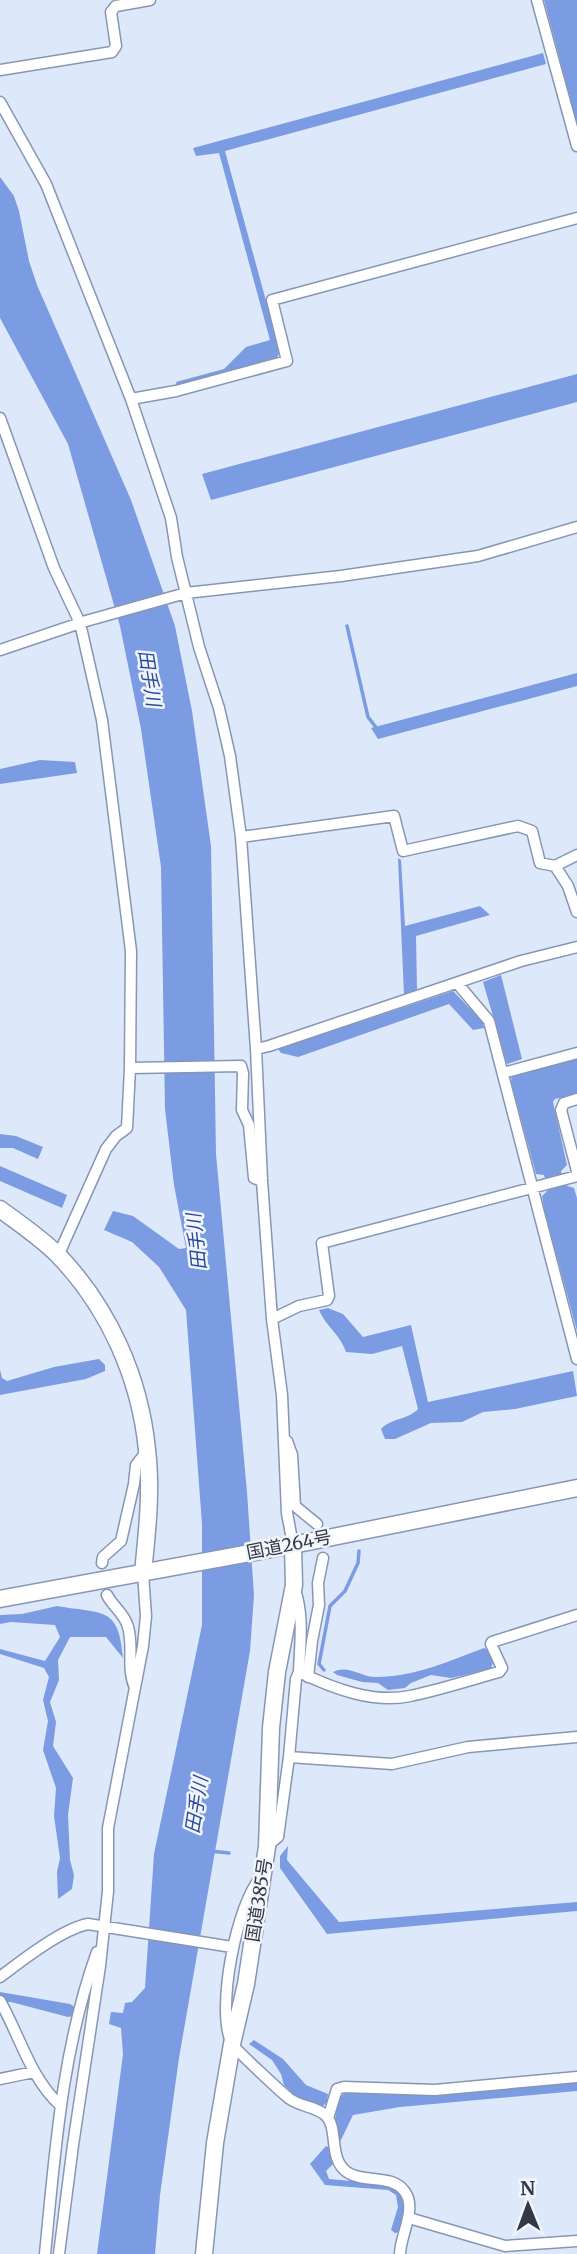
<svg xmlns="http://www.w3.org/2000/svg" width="577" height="2254" font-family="Merriweather,'Noto Sans JP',serif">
  <rect width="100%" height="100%" fill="#dee8fb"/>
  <path fill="#7b9ce3" d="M 544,0 L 577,0 L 577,124 Z
    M 543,53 L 546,64 L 225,151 L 280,352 L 276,359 L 177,386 L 176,382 L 224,369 L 246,347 L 270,340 L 219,153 L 196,156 L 193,148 Z
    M 0,177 L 14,196 L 19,211 L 29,261 L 37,285 L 131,500 L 175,626 L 192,711 L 211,846 L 216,1154 L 247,1492 L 254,1595 L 250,1651 L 179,2058 L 160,2195 L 155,2254 L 97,2254 L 123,2054 L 121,2028 L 109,2024 L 111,2012 L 123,2013 L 125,2003 L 132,2002 L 145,1988 L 154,1854 L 202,1625 L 202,1524 L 186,1310 L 159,1267 L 132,1242 L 104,1230 L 113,1211 L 133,1216 L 179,1249 L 186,1248 L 174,1185 L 165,1109 L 161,867 L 141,729 L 120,626 L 68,444 L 0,318 Z
    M 577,374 L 577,402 L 211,500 L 202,474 Z
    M 577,673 L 577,686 L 378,739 L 371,728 Z
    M 40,760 L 75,762 L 77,773 L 0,784 L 0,769 Z
    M 398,858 L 401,860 L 405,926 L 480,906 L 490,915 L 416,936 L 417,991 L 404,995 Z
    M 501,975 L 522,1059 L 507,1064 L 483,982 Z
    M 453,991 L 483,1022 L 484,1028 L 473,1030 L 449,1004 L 298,1057 L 281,1053 L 278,1049 Z
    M 577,1057 L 577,1094 L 555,1099 L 553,1102 L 567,1165 L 561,1171 L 565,1185 L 574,1188 L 577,1198 L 577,1331 L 544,1209 L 542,1196 L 548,1190 L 544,1175 L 536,1174 L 511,1082 L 512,1075 Z
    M 0,1134 L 16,1136 L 43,1147 L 38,1159 L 13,1148 L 0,1148 Z
    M 0,1166 L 67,1195 L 62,1208 L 0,1181 Z
    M 328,1308 L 343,1314 L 363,1337 L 411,1325 L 428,1402 L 573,1371 L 577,1396 L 515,1409 L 483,1412 L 462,1422 L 431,1423 L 395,1439 L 385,1439 L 381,1429 C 391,1418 408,1420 418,1409 L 402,1346 L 372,1354 L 346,1352 C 340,1334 327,1328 319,1310 Z
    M 99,1359 L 105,1365 L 105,1371 L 86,1379 L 0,1395 L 0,1370 L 2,1378 L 7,1381 L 54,1367 Z
    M 57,1606 C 103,1614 119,1606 123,1658 L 106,1637 L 70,1637 L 58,1660 L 59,1680 L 50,1702 L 56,1722 L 53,1746 L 73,1778 L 68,1815 L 70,1860 L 74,1875 L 72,1889 L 58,1899 L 57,1872 L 60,1858 L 54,1816 L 56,1788 L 43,1750 L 48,1721 L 43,1700 L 49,1677 L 44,1668 L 0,1654 L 0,1649 L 45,1661 L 60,1637 L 55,1625 L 11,1622 L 0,1624 L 0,1615 L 22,1614 Z
    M 484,1648 L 488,1650 L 493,1662 L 491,1669 L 451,1678 L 431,1675 L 411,1683 L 405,1688 L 388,1690 L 378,1683 L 362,1682 L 337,1675 L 333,1672 C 348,1664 361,1677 376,1677 C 414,1677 449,1661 484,1648 Z
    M 288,1846 L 287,1860 L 339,1922 L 577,1902 L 577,1911 L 327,1934 L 280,1868 L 280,1856 Z
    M 0,1992 L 70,2004 L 75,2007 L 73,2016 L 68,2017 L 11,2002 L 0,2002 Z
    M 254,2040 L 283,2059 L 306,2085 L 328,2094 L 327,2102 L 322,2107 L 296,2097 L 284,2085 L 281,2074 L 272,2060 L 249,2044 Z
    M 577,2082 L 577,2091 L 400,2107 L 353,2115 L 340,2142 L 337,2140 L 335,2119 L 340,2096 L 345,2093 L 437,2095 Z
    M 326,2146 L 330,2148 L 333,2164 L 326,2171 L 329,2179 C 344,2181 391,2182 400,2194 C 408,2204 402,2221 399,2232 L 395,2233 L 391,2230 L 398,2207 L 396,2195 L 388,2190 L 325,2185 L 310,2164 Z"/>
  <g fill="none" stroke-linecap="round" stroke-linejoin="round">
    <path stroke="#7b9ce3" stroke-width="3.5" d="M 347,626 L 368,717 L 378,730
      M 324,1670 L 319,1664 L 330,1606 L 345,1591 L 358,1563 L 359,1551
      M 210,1851 L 229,1853"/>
    <path stroke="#bcc5d6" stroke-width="10" stroke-dasharray="10 5" stroke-linecap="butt" d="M 317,1524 L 323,1558"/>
    <defs>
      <path id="minor" d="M 537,0 L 577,146
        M 0,70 L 112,52 L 116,46 L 111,12 L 116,6 L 150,0
        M 0,102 L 46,184 L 131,399 L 171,518 L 177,557 L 199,647 L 219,708 L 230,756 L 241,837 L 256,1049 L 262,1181 L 272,1319 L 282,1395 L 287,1513 L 293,1545
        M 131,399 L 176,391 L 287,361 L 272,300 L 577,218
        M 0,418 L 54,568 L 80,623 L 102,720 L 131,951 L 130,1068 L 127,1128 L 116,1136 L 106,1149 L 58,1256
        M 0,650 L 86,621 L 186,593 L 341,576 L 478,556 L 577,527
        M 241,837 L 394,816 L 403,851 L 518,826 L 532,831 L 540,863 L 555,866 L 577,855
        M 555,866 L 568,886 L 577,912
        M 457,983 L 489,1021 L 577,1359
        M 256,1049 L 269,1046 L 521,961 L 577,947
        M 130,1068 L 241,1066 L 243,1073 L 242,1110 L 249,1125 L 254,1178 L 262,1181
        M 503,1073 L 577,1053
        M 577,1099 L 564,1103 L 561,1110 L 577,1171
        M 272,1319 L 299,1306 L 327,1300 L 329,1296 L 322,1243 L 577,1176
        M 287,1441 L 292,1455 L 295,1506 L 317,1524
        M 102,1563 L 103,1557 L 121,1541 L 134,1484 L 136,1465 L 147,1451
        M 295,1590 C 304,1616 300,1645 299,1672
        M 107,1595 C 113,1607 125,1614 128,1627 C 134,1647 126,1668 135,1688
        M 308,1677 L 312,1641 L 319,1605 L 318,1583 L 323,1558
        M 289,1757 L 296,1679 L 299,1672 C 332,1688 373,1704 410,1696 C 440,1690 470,1680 499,1672 L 502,1668 L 491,1644 L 492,1642 L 577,1615
        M 267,1846 L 278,1837 L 289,1757 L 392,1764 L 468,1747 L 577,1737
        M 262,1876 C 237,1901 215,2011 232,2044 C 235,2049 283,2094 290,2099 C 300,2106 315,2107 324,2114 C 340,2126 327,2158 347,2172 C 364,2184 392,2173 405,2192 C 417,2209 400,2236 400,2254
        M 0,1977 C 21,1961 62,1929 88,1924 L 232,1947
        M 0,2001 C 20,2036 30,2078 61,2106
        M 0,2079 L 34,2072
        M 328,2118 L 337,2089 L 344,2087 L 435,2090 L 577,2077
        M 409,2218 L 505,2246 L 577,2241
        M 45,2254 C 55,2152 62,2049 97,1952
        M 59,2254 L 73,2145 L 100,1966 L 108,1891 L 108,1828 L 143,1646 L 146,1616 L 143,1573"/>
      <path id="trunk" d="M 0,1209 C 20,1224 41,1238 58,1255 C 109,1308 140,1378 147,1450 C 152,1491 147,1532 143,1573
        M 0,1599 L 293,1545 L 577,1488
        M 204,2254 L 215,2143 L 232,2044 L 246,1984 L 267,1847 L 271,1728 L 277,1672 L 294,1585 L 293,1545"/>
    </defs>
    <use href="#minor" stroke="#8796b3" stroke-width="13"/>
    <use href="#trunk" stroke="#8796b3" stroke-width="19"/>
    <use href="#minor" stroke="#fff" stroke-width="10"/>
    <use href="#trunk" stroke="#fff" stroke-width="16"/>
  </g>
  <g text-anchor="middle" stroke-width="5" stroke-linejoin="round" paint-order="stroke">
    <g font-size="18" fill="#323844" stroke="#f1f5fb">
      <text transform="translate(289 1545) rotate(-11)" y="6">国道264号</text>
      <text transform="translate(259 1900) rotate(-81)" y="6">国道385号</text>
    </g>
    <g font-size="19" font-style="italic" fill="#284a9d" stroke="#f1f5fb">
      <text transform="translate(150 678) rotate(81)" y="7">田手川</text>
      <text transform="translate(196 1242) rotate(-96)" y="7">田手川</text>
      <text transform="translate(196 1805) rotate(-81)" y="7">田手川</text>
    </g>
  </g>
  <g transform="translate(528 2205) rotate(359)" stroke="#f1f5fb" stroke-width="5" paint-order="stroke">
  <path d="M0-5L12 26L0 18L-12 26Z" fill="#323844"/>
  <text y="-10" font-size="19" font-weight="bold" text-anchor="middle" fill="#323844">N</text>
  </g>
</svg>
